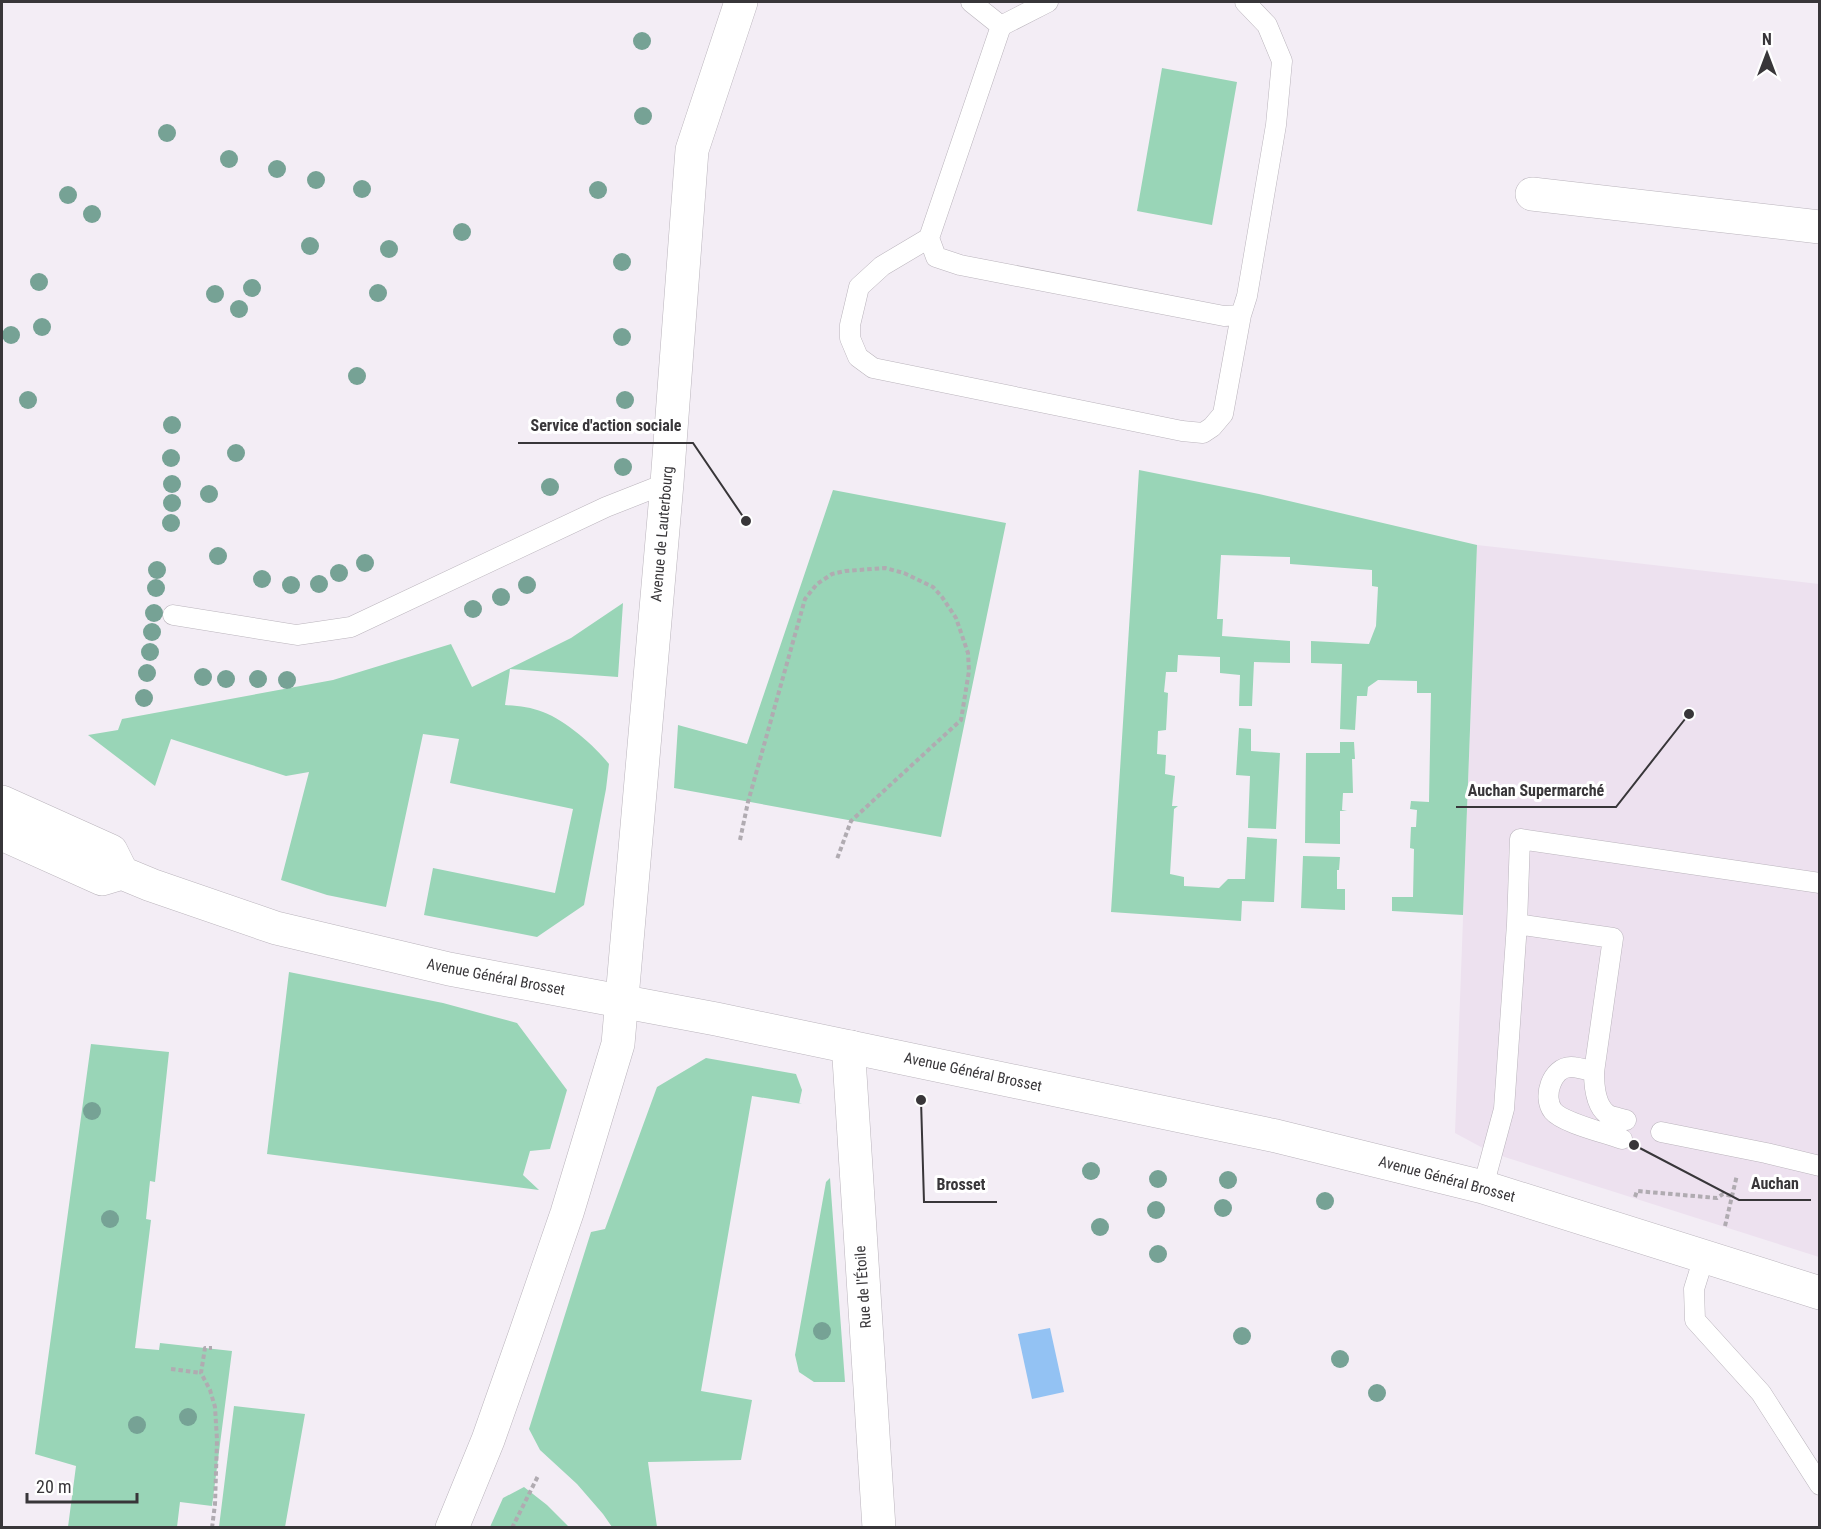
<svg xmlns="http://www.w3.org/2000/svg" width="1821" height="1529" font-family="'Roboto Condensed',sans-serif">
  <rect width="100%" height="100%" fill="#f3edf5"/>
  <path fill="#ede1ef" d="M 1477,545 L 1819,584 L 1819,1257 L 1492,1153 L 1455,1133 Z"/>
  <path fill="#99d5b7" d="M 1162,68 L 1237,82 L 1212,225 L 1137,211 Z
    M 1139,470 L 1259,494 L 1477,545 L 1463,915 L 1392,911 L 1392,897 L 1413,897 L 1414,849 L 1410,848 L 1411,827 L 1416,827 L 1417,810 L 1410,809 L 1411,801 L 1429,802 L 1431,693 L 1417,693 L 1417,681 L 1378,680 L 1368,687 L 1367,696 L 1357,696 L 1355,730 L 1340,729 L 1342,664 L 1311,663 L 1311,641 L 1369,644 L 1376,626 L 1378,587 L 1372,586 L 1372,570 L 1290,564 L 1290,557 L 1221,555 L 1217,619 L 1223,619 L 1222,636 L 1290,641 L 1290,663 L 1254,662 L 1252,706 L 1239,706 L 1240,675 L 1220,673 L 1220,657 L 1178,655 L 1177,672 L 1166,672 L 1164,692 L 1168,693 L 1166,730 L 1158,731 L 1157,754 L 1166,755 L 1165,774 L 1175,776 L 1172,806 L 1178,806 L 1174,809 L 1170,874 L 1184,877 L 1184,886 L 1219,888 L 1228,879 L 1245,879 L 1247,837 L 1277,839 L 1274,902 L 1242,901 L 1241,921 L 1111,912 Z
    M 833,490 L 1006,523 L 941,837 L 674,788 L 678,725 L 747,744 Z
    M 623,603 L 618,677 L 510,669 L 505,705 C 518,706 531,707 543,712 C 565,720 595,746 609,764 L 606,789 L 584,905 L 537,937 L 424,915 L 433,868 L 555,893 L 573,809 L 450,783 L 459,739 L 423,734 L 386,907 L 327,895 L 281,880 L 309,772 L 286,776 L 171,739 L 155,786 L 88,735 L 118,730 L 122,719 L 333,680 L 451,644 L 472,687 L 571,638 Z
    M 1239,728 L 1251,729 L 1251,751 L 1280,753 L 1276,829 L 1248,828 L 1250,776 L 1236,775 Z
    M 1340,742 L 1354,742 L 1355,759 L 1352,759 L 1353,793 L 1343,793 L 1342,810 L 1347,811 L 1340,811 L 1340,844 L 1305,843 L 1306,753 L 1340,753 Z
    M 1303,856 L 1340,857 L 1339,870 L 1337,870 L 1337,889 L 1345,889 L 1345,910 L 1301,908 Z
    M 289,972 L 443,1003 L 517,1023 L 567,1090 L 550,1149 L 530,1151 L 523,1175 L 539,1190 L 267,1154 Z
    M 91,1044 L 169,1052 L 155,1182 L 150,1181 L 146,1219 L 151,1220 L 135,1348 L 159,1350 L 160,1343 L 232,1351 L 212,1506 L 180,1502 L 177,1527 L 68,1527 L 76,1466 L 35,1454 Z
    M 706,1058 L 796,1074 L 802,1090 L 799,1104 L 802,1104 L 752,1096 L 701,1391 L 752,1400 L 741,1460 L 648,1462 L 657,1527 L 612,1527 L 603,1514 L 577,1484 L 540,1450 L 529,1429 L 591,1232 L 605,1229 L 657,1087 Z
    M 830,1178 L 845,1382 L 814,1382 L 799,1372 L 795,1355 L 826,1182 Z
    M 234,1406 L 305,1414 L 285,1527 L 219,1527 Z
    M 524,1487 L 547,1505 L 569,1527 L 490,1527 L 503,1498 Z"/>
  <path fill="#93c2f3" d="M 1050,1328 L 1064,1392 L 1032,1399 L 1018,1334 Z"/>
  <g fill="none" stroke-linecap="round" stroke-linejoin="round">
    <defs>
      <path id="lane" d="M 971,2 L 1001,26 L 1048,2
        M 1001,26 L 929,238 L 936,257 L 960,265 L 1224,316 L 1241,315 L 1247,296 L 1276,125 L 1282,61 L 1267,25 L 1245,2
        M 929,238 L 882,266 L 859,287 L 850,325 L 850,338 L 858,357 L 873,368 L 1182,431 L 1203,433 L 1212,427 L 1223,414 L 1241,315
        M 173,615 L 297,635 L 351,627 L 606,507 L 667,483
        M 1517,924 L 1613,938 L 1594,1072 C 1594,1084 1595,1105 1607,1114 C 1611,1117 1620,1118 1626,1120
        M 1594,1072 C 1587,1070 1578,1067 1571,1067 C 1552,1067 1542,1097 1553,1111 C 1563,1123 1606,1133 1622,1139
        M 1661,1132 L 1766,1153 L 1820,1166
        M 1483,1187 L 1504,1109 L 1517,924 L 1520,839 L 1820,883
        M 1704,1257 L 1694,1289 L 1695,1320 L 1761,1393 L 1820,1485"/>
      <path id="street" d="M 1532,194 L 1820,227
        M 851,1047 L 849,1058 L 879,1528
        M 452,1528 L 488,1440 L 525,1335 L 567,1213 L 618,1044 L 667,483 L 692,150 L 741,2"/>
      <path id="secondary" d="M 2,802 L 111,851 L 122,873 L 151,885 L 276,928 L 449,969 L 716,1019 L 1276,1136 L 1483,1187 L 1820,1293
        M 2,834 L 102,879 L 122,873"/>
    </defs>
    <use href="#lane" stroke="#bab4bc" stroke-width="21"/>
    <use href="#street" stroke="#bab4bc" stroke-width="34"/>
    <use href="#secondary" stroke="#bab4bc" stroke-width="34"/>
    <path stroke="#b0abb1" stroke-width="4" stroke-dasharray="4.5 3" stroke-linecap="butt" d="M 740,840 L 748,802 L 805,599 L 817,584 L 832,574 L 845,571 L 885,568 L 904,573 L 933,587 L 942,597 L 956,618 L 968,653 L 969,671 L 961,720 L 851,821 L 837,859
      M 1635,1197 L 1637,1191 L 1717,1198 L 1723,1194 L 1732,1196
      M 1725,1226 L 1737,1175
      M 171,1369 L 201,1373
      M 212,1528 L 215,1504 L 217,1440 L 215,1407 L 210,1390 L 201,1373 L 205,1348 L 212,1348
      M 512,1528 L 538,1476"/>
    <use href="#lane" stroke="#fff" stroke-width="20"/>
    <use href="#street" stroke="#fff" stroke-width="33"/>
    <use href="#secondary" stroke="#fff" stroke-width="33"/>
  </g>
  <g fill="#76a295">
    <circle cx="642" cy="41" r="9"/>
    <circle cx="643" cy="116" r="9"/>
    <circle cx="167" cy="133" r="9"/>
    <circle cx="229" cy="159" r="9"/>
    <circle cx="277" cy="169" r="9"/>
    <circle cx="316" cy="180" r="9"/>
    <circle cx="362" cy="189" r="9"/>
    <circle cx="598" cy="190" r="9"/>
    <circle cx="68" cy="195" r="9"/>
    <circle cx="92" cy="214" r="9"/>
    <circle cx="462" cy="232" r="9"/>
    <circle cx="310" cy="246" r="9"/>
    <circle cx="389" cy="249" r="9"/>
    <circle cx="622" cy="262" r="9"/>
    <circle cx="39" cy="282" r="9"/>
    <circle cx="252" cy="288" r="9"/>
    <circle cx="378" cy="293" r="9"/>
    <circle cx="215" cy="294" r="9"/>
    <circle cx="239" cy="309" r="9"/>
    <circle cx="42" cy="327" r="9"/>
    <circle cx="11" cy="335" r="9"/>
    <circle cx="622" cy="337" r="9"/>
    <circle cx="357" cy="376" r="9"/>
    <circle cx="28" cy="400" r="9"/>
    <circle cx="625" cy="400" r="9"/>
    <circle cx="172" cy="425" r="9"/>
    <circle cx="236" cy="453" r="9"/>
    <circle cx="171" cy="458" r="9"/>
    <circle cx="623" cy="467" r="9"/>
    <circle cx="172" cy="484" r="9"/>
    <circle cx="550" cy="487" r="9"/>
    <circle cx="209" cy="494" r="9"/>
    <circle cx="172" cy="503" r="9"/>
    <circle cx="171" cy="523" r="9"/>
    <circle cx="218" cy="556" r="9"/>
    <circle cx="365" cy="563" r="9"/>
    <circle cx="157" cy="570" r="9"/>
    <circle cx="339" cy="573" r="9"/>
    <circle cx="262" cy="579" r="9"/>
    <circle cx="319" cy="584" r="9"/>
    <circle cx="291" cy="585" r="9"/>
    <circle cx="527" cy="585" r="9"/>
    <circle cx="156" cy="588" r="9"/>
    <circle cx="501" cy="597" r="9"/>
    <circle cx="473" cy="609" r="9"/>
    <circle cx="154" cy="613" r="9"/>
    <circle cx="152" cy="632" r="9"/>
    <circle cx="150" cy="652" r="9"/>
    <circle cx="147" cy="673" r="9"/>
    <circle cx="203" cy="677" r="9"/>
    <circle cx="226" cy="679" r="9"/>
    <circle cx="258" cy="679" r="9"/>
    <circle cx="287" cy="680" r="9"/>
    <circle cx="144" cy="698" r="9"/>
    <circle cx="92" cy="1111" r="9"/>
    <circle cx="1091" cy="1171" r="9"/>
    <circle cx="1158" cy="1179" r="9"/>
    <circle cx="1228" cy="1180" r="9"/>
    <circle cx="1325" cy="1201" r="9"/>
    <circle cx="1223" cy="1208" r="9"/>
    <circle cx="1156" cy="1210" r="9"/>
    <circle cx="110" cy="1219" r="9"/>
    <circle cx="1100" cy="1227" r="9"/>
    <circle cx="1158" cy="1254" r="9"/>
    <circle cx="822" cy="1331" r="9"/>
    <circle cx="1242" cy="1336" r="9"/>
    <circle cx="1340" cy="1359" r="9"/>
    <circle cx="1377" cy="1393" r="9"/>
    <circle cx="188" cy="1417" r="9"/>
    <circle cx="137" cy="1425" r="9"/>
  </g>
  <g text-anchor="middle" stroke-width="6" stroke-linejoin="round" paint-order="stroke">
    <g font-size="15" fill="#383639" stroke="#fff">
      <text transform="translate(662 534) rotate(-85)" y="5">Avenue de Lauterbourg</text>
      <text transform="translate(496 977) rotate(11)" y="5">Avenue Général Brosset</text>
      <text transform="translate(973 1072) rotate(12)" y="5">Avenue Général Brosset</text>
      <text transform="translate(1447 1179) rotate(15)" y="5">Avenue Général Brosset</text>
      <text transform="translate(863 1287) rotate(-94)" y="5">Rue de l'Étoile</text>
    </g>
  </g>
  <path fill="none" stroke="#383639" stroke-width="2" d="M746 521L693 443H518M1689 714L1616 807H1456M1634 1145L1739 1200H1811M921 1100L924 1202H997"/>
  <g fill="#383639" stroke="#fff" stroke-width="2">
    <circle cx="746" cy="521" r="6"/>
    <circle cx="1689" cy="714" r="6"/>
    <circle cx="1634" cy="1145" r="6"/>
    <circle cx="921" cy="1100" r="6"/>
  </g>
  <g font-size="16" text-anchor="middle" font-weight="bold" fill="#383639" stroke="#fff" stroke-width="6" stroke-linejoin="round" paint-order="stroke">
    <text x="606" y="431">Service d'action sociale</text>
    <text x="1536" y="796">Auchan Supermarché</text>
    <text x="1775" y="1189">Auchan</text>
    <text x="961" y="1190">Brosset</text>
  </g>
  <rect width="1821" height="1529" fill="none" stroke="#383639" stroke-width="6"/>
  <g transform="translate(1767 54)" stroke="#ffffff" stroke-width="4.5" paint-order="stroke">
  <path d="M0-4.5L10 22L0 15L-10 22Z" fill="#383639"/>
  <text y="-9" font-size="16" font-weight="bold" text-anchor="middle" fill="#383639">N</text>
  </g>
  <path d="M27 1493v9h110v-9" fill="none" stroke="#383639" stroke-width="3"/>
  <text x="36" y="1493" font-size="18" fill="#383639" stroke="#ffffff" stroke-width="4.5" paint-order="stroke">20 m</text>
</svg>
